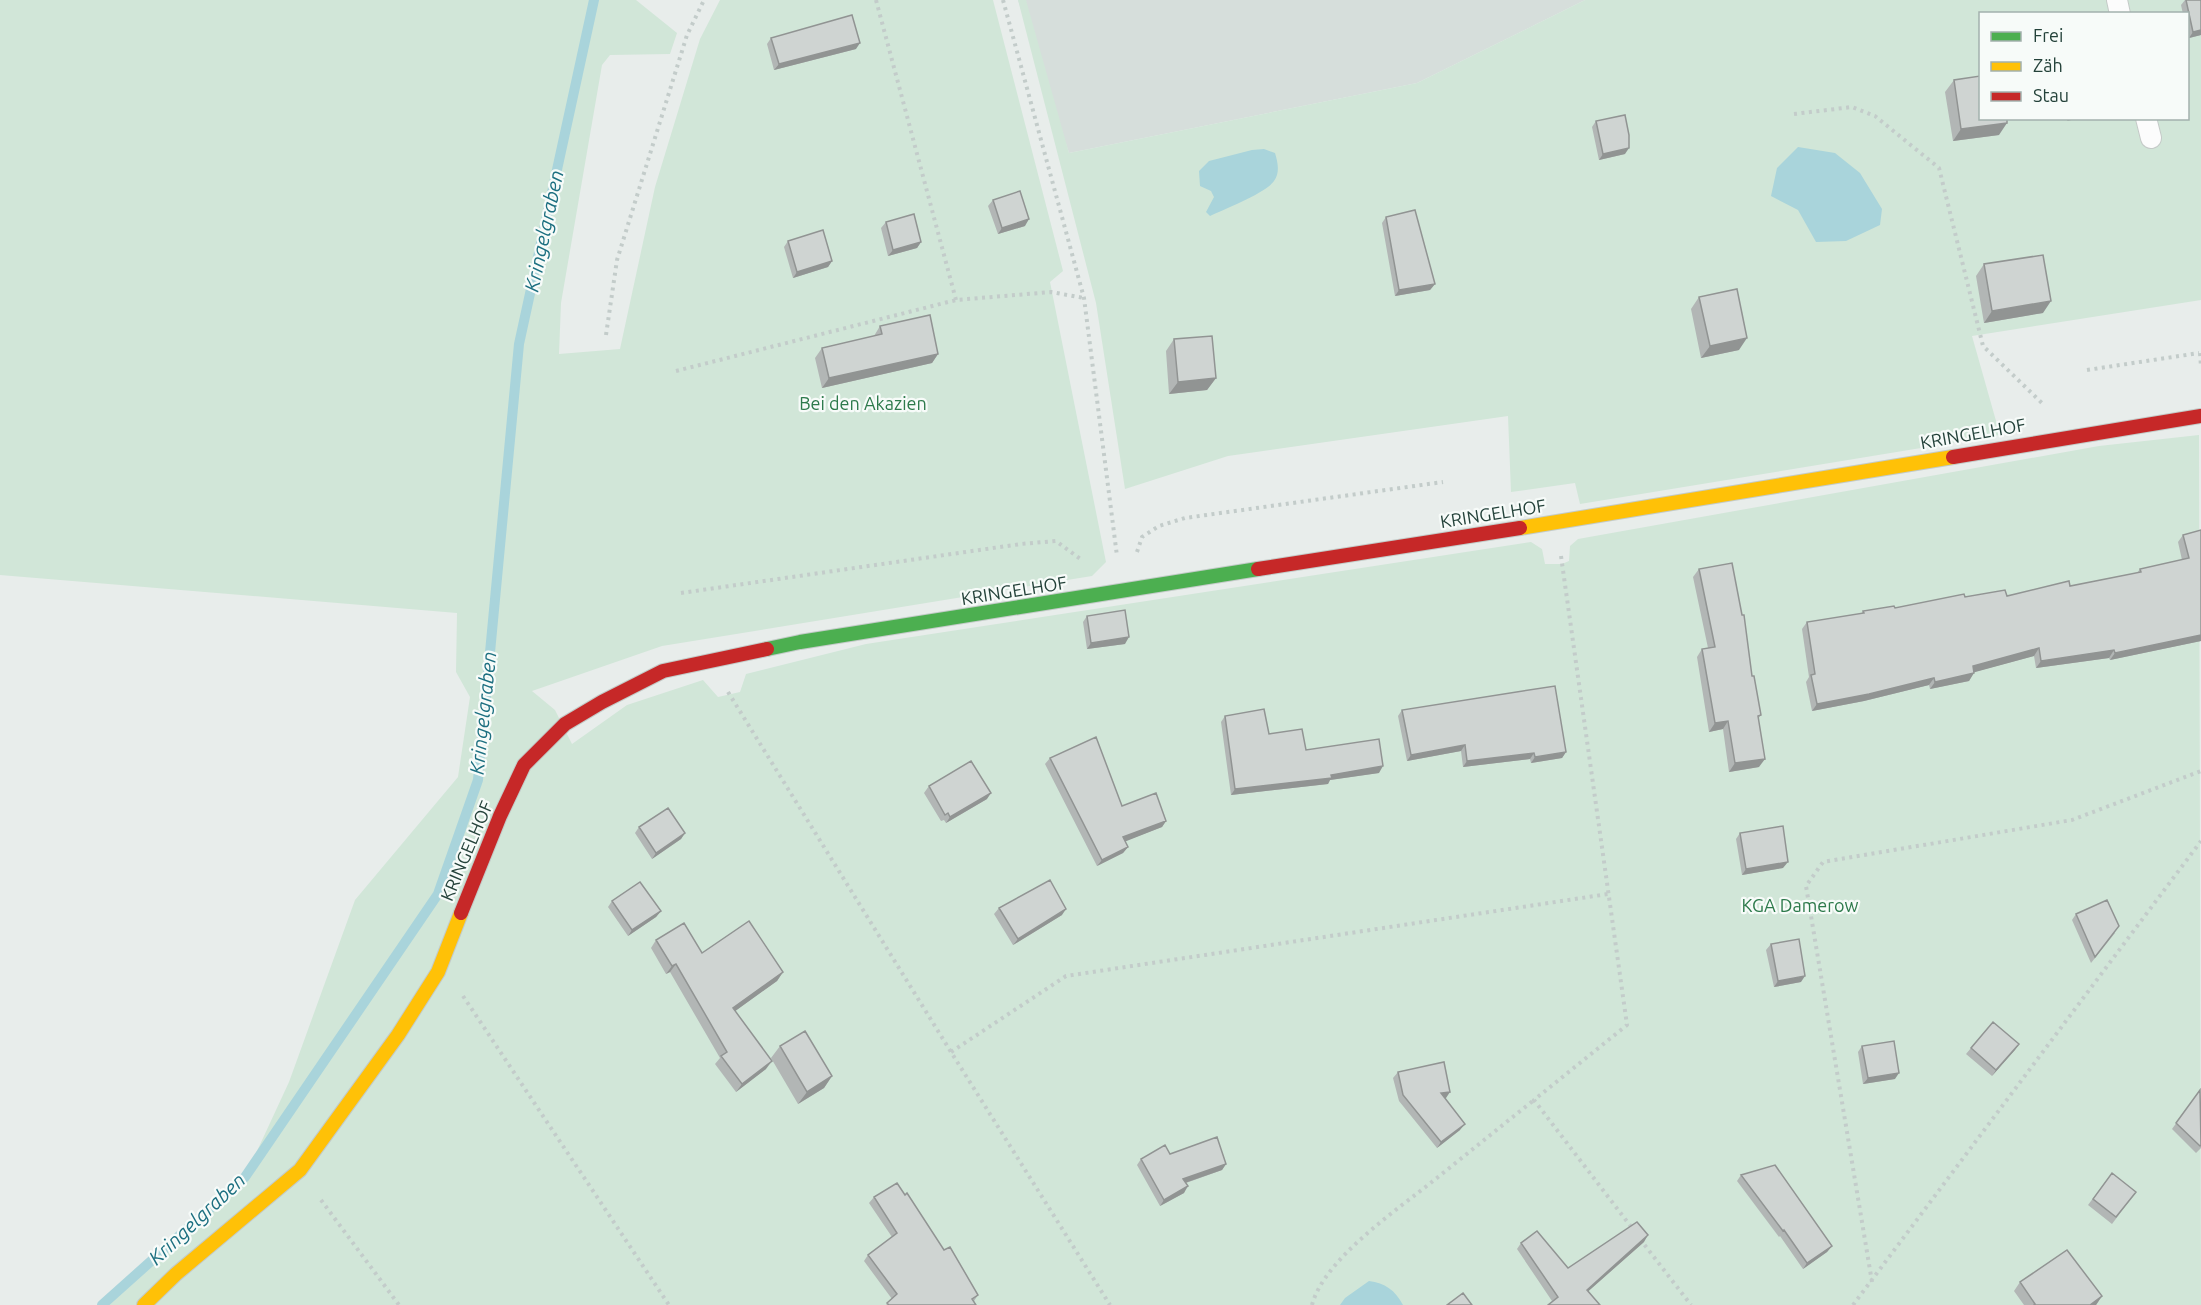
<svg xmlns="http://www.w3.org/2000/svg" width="2201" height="1305" font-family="Ubuntu,sans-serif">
  <rect width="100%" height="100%" fill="#e8edeb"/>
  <path fill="#d6dedb" d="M 1018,0 L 1585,0 L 1417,83 L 1069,153 Z"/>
  <path fill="#d1e6d8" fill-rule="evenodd" d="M 0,0 L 636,0 L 677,33 L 670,54 L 610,55 L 602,65 L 561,303 L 559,354 L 620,349 L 655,187 L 700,39 L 720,0 L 993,0 L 1063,271 L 1050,282 L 1106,562 L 1092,576 L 662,646 L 532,691 L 555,710 L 572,744 L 627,705 L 703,680 L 718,697 L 740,692 L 746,674 L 866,644 L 1531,542 L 1542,549 L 1545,564 L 1562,564 L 1569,561 L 1570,546 L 1578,539 L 2099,446 L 2199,435 L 2201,1305 L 102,1305 L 245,1177 L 289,1082 L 355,900 L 458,777 L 470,697 L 456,672 L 457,613 L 0,575 Z
    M 1018,0 L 1026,0 L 1069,153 L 1417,83 L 1585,0 L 2201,0 L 2201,300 L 1972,336 L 2000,435 L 1580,504 L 1575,483 L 1511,492 L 1508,416 L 1228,456 L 1125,489 L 1096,303 ZM 1980,14 L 2188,14 L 2188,118 L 1980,118 Z"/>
  <path fill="#a9d4db" d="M 1798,147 L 1835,153 L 1860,173 L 1882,209 L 1880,225 L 1846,241 L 1816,242 L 1798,210 L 1771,196 L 1777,168 Z
    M 1264,149 L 1275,153 C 1278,163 1280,173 1274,181 C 1266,193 1224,209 1210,216 L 1206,212 L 1214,197 L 1211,191 L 1200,186 L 1199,171 L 1209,161 L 1252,150 Z
    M 1369,1281 C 1385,1283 1395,1290 1403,1305 L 1340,1305 L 1345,1298 Z"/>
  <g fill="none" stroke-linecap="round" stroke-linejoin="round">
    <path stroke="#a9d4db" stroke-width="10" d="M 102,1305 L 245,1177 L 438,894 L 478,780 L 519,344 L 594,0"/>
    <defs>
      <path id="lane" d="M 2117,0 L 2120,14
        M 2146,118 L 2151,138"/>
      <path id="fast" d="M 767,649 L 800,642 L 1258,569"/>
      <path id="slow" d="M 1520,528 L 1953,457
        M 144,1305 L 176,1274 L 300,1170 L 398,1035 L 438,972 L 461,913"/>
      <path id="jam" d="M 1953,457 L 2201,416
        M 1258,569 L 1520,528
        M 461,913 L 500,816 L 524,765 L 565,724 L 602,702 L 663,671 L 767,649"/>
    </defs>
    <use href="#lane" stroke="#c5cac8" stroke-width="22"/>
    <use href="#fast" stroke="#c3cbc8" stroke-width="16"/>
    <use href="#slow" stroke="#c3cbc8" stroke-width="16"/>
    <use href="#jam" stroke="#c3cbc8" stroke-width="16"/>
    <path stroke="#c3ccca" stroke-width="4" stroke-dasharray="3 4.5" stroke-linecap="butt" d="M 876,0 L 956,300
      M 1003,0 L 1084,298 L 1117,556
      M 1794,114 L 1852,107 L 1875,116 L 1939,168 L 1983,346 L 2044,405
      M 606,335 L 617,260 L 687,35 L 704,0
      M 2200,353 L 2201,367
      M 2087,370 L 2199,353
      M 676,371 L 956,300 L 1051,292 L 1084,298
      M 1137,552 L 1142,537 L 1159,526 L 1185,518 L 1443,482
      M 1561,556 L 1627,1025 L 1534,1100 L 1632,1228
      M 681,593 L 1021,544 L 1056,541 L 1083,561
      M 728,692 L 951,1052 L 1110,1305
      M 463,996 L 669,1305
      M 951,1052 L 1066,976 L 1608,894
      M 321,1200 L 399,1305
      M 1640,1239 L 1691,1305
      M 1872,1282 L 1806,886 L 1823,862 L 2072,820 L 2201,771
      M 1312,1305 C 1324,1259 1397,1210 1433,1181 C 1467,1154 1500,1127 1534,1100
      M 1853,1305 L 2201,841"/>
    <use href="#lane" stroke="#fcfcfc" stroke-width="20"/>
    <use href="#fast" stroke="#4caf50" stroke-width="14"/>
    <use href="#slow" stroke="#ffc107" stroke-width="14"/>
    <use href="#jam" stroke="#c62828" stroke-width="14"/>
  </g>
  <path fill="#b2b6b5" d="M 2185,0 L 2201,0 L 2201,35 L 2189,38 L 2187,32 L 2187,14 L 2183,14 L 2181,5 Z
    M 771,38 L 856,49 L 774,70 L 767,44 Z
    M 1954,80 L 1999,135 L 1953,141 L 1945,92 Z
    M 1596,121 L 1625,154 L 1599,160 L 1592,127 Z
    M 993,200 L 1025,226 L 998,234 L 988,206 Z
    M 1386,217 L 1435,284 L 1430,290 L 1395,296 L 1382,223 Z
    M 886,222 L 921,242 L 917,248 L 888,256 L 881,228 Z
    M 788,241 L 832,261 L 828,267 L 793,278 L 784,247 Z
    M 1984,264 L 2043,313 L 1984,323 L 1976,276 Z
    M 1699,297 L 1739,350 L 1701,358 L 1691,309 Z
    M 880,326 L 938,354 L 932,363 L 822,388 L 815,358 L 822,348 L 874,336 Z
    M 1174,339 L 1216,378 L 1207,390 L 1169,394 L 1166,351 Z
    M 2201,530 L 2201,641 L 2110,660 L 2109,658 L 2036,668 L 2034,656 L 1974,672 L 1969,681 L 1930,689 L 1929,685 L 1864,701 L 1812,711 L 1806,682 L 1809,677 L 1802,629 L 1807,622 L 1861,614 L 1863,611 L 1895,608 L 1965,597 L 2007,596 L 2070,586 L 2137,573 L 2140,569 L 2182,560 L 2178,542 L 2183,535 Z
    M 1699,569 L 1752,676 L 1761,715 L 1758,719 L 1759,767 L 1729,772 L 1723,729 L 1709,732 L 1697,657 L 1702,649 L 1708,648 L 1693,577 Z
    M 1087,616 L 1125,644 L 1087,649 L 1083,622 Z
    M 1402,710 L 1566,752 L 1562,758 L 1531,763 L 1530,759 L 1463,767 L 1461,751 L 1407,761 L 1398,716 Z
    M 1225,716 L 1306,750 L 1379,773 L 1330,780 L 1328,784 L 1231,795 L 1221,722 Z
    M 1050,758 L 1122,806 L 1166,821 L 1162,827 L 1125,841 L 1128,847 L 1123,853 L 1097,866 L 1045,764 Z
    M 929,786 L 987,799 L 946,823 L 944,820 L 941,821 L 924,793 Z
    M 639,827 L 685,833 L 681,839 L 652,859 L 635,833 Z
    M 1740,833 L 1783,868 L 1742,875 L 1736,839 Z
    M 612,901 L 661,911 L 656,917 L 628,936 L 608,907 Z
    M 999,908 L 1062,915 L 1013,945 L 994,914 Z
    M 2076,914 L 2115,933 L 2091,963 L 2072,920 Z
    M 656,940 L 702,953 L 783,972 L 777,981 L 735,1011 L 766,1069 L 736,1092 L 715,1064 L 720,1058 L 670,972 L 666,974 L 651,948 Z
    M 1771,944 L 1801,982 L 1774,987 L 1766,950 Z
    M 2019,1044 L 1992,1076 L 1966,1054 L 1971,1048 Z
    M 780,1046 L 832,1076 L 824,1088 L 798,1104 L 771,1058 Z
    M 1862,1046 L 1895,1079 L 1863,1084 L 1858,1052 Z
    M 1398,1072 L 1446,1098 L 1445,1098 L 1460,1130 L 1437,1148 L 1399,1101 L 1393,1078 Z
    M 2200,1090 L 2201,1148 L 2196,1153 L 2172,1129 Z
    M 1170,1154 L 1226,1164 L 1222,1170 L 1186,1183 L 1184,1193 L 1160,1206 L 1137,1165 L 1141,1159 Z
    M 2112,1173 L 2136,1192 L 2112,1224 L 2088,1205 Z
    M 1741,1175 L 1832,1246 L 1827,1252 L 1803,1269 L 1780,1236 L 1779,1237 L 1737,1181 Z
    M 874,1197 L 944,1250 L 978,1295 L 974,1301 L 976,1305 L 886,1305 L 892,1299 L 864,1261 L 868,1255 L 892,1237 L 869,1203 Z
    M 1644,1242 L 1588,1291 L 1552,1301 L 1517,1249 L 1521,1243 L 1568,1268 Z
    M 2020,1282 L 2102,1296 L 2096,1305 L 2024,1305 L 2014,1291 Z"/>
  <path fill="#919493" d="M 2201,30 L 2201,35 L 2189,38 L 2193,32 Z
    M 860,43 L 856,49 L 774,70 L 779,64 Z
    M 2069,118 L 2080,118 L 2067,121 Z
    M 2007,123 L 1999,135 L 1953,141 L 1961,129 Z
    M 1629,148 L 1625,154 L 1599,160 L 1603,154 Z
    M 1029,219 L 1025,226 L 998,234 L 1002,228 Z
    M 921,242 L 917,248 L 888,256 L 893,250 Z
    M 832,261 L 828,267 L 793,278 L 797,272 Z
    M 1435,284 L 1430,290 L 1395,296 L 1399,290 Z
    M 2051,301 L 2043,313 L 1984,323 L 1992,311 Z
    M 1747,338 L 1739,350 L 1701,358 L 1710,346 Z
    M 938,354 L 932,363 L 822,388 L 829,378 Z
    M 1216,378 L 1207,390 L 1169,394 L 1178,382 Z
    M 2201,635 L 2201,641 L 2110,660 L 2115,653 Z
    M 1129,637 L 1125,644 L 1087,649 L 1091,643 Z
    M 2039,648 L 2034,656 L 1968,674 L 1973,666 Z
    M 2114,650 L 2109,658 L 2036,668 L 2041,661 Z
    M 1974,673 L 1969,681 L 1930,689 L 1935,682 Z
    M 1934,678 L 1929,685 L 1864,701 L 1812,711 L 1817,704 Z
    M 1728,721 L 1723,729 L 1709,732 L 1715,723 Z
    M 1465,745 L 1461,751 L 1407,761 L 1411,755 Z
    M 1566,752 L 1562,758 L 1531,763 L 1535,757 Z
    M 1534,753 L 1530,759 L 1463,767 L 1467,761 Z
    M 1765,759 L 1759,767 L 1729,772 L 1735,763 Z
    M 1383,766 L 1379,773 L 1330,780 L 1328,784 L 1231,795 L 1235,789 Z
    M 991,793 L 987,799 L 946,823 L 950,817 Z
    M 1166,821 L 1162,827 L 1119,844 L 1123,837 Z
    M 685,833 L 681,839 L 652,859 L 656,853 Z
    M 1128,847 L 1123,853 L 1097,866 L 1102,860 Z
    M 1788,862 L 1783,868 L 1742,875 L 1746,869 Z
    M 1066,909 L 1062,915 L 1013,945 L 1018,939 Z
    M 661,911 L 656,917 L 628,936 L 632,930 Z
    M 676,964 L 670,972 L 666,974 L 672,966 Z
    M 783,972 L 777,981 L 727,1017 L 733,1008 Z
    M 1805,976 L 1801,982 L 1774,987 L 1778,981 Z
    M 2019,1044 L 2015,1050 L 1992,1076 L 1996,1070 Z
    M 772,1061 L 766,1069 L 736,1092 L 742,1084 Z
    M 1899,1073 L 1895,1079 L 1863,1084 L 1868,1078 Z
    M 832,1076 L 824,1088 L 798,1104 L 807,1092 Z
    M 1450,1092 L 1446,1098 L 1437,1100 L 1441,1093 Z
    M 1465,1124 L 1460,1130 L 1437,1148 L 1441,1142 Z
    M 1226,1164 L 1222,1170 L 1179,1185 L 1183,1179 Z
    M 1188,1186 L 1184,1193 L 1160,1206 L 1164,1200 Z
    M 1648,1235 L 1644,1242 L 1583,1296 L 1587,1290 Z
    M 1832,1246 L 1827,1252 L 1803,1269 L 1807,1263 Z
    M 2102,1296 L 2096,1305 L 2090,1305 Z"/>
  <path fill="#cfd4d2" stroke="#919493" stroke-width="1.5" d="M 2186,0 L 2201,0 L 2201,30 L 2193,32 Z
    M 852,15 L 860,43 L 779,64 L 771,38 Z
    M 1980,76 L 1980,118 L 2007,118 L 2007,123 L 1961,129 L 1954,80 Z
    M 1625,115 L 1629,135 L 1629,148 L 1603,154 L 1596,121 Z
    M 1020,191 L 1029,219 L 1002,228 L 993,200 Z
    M 1415,210 L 1435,284 L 1399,290 L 1386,217 Z
    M 914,214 L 921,242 L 893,250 L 886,222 Z
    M 823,230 L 832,261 L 797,272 L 788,241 Z
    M 2043,255 L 2051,301 L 1992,311 L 1984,264 Z
    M 1737,289 L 1747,338 L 1710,346 L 1699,297 Z
    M 930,315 L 938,354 L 829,378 L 822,348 L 882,334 L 880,326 Z
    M 1212,336 L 1216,378 L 1178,382 L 1174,339 Z
    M 2201,530 L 2201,635 L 2115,653 L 2114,650 L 2041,661 L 2039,648 L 1973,666 L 1974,673 L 1935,682 L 1934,678 L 1869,694 L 1817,704 L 1811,675 L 1815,674 L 1807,622 L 1864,613 L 1863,611 L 1894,606 L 1895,608 L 1964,594 L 1965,597 L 2005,590 L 2007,596 L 2069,581 L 2070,586 L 2141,572 L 2140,569 L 2189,558 L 2183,535 Z
    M 1732,563 L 1742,615 L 1744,615 L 1752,676 L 1754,676 L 1761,715 L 1758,716 L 1765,759 L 1735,763 L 1728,721 L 1715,723 L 1702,649 L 1715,647 L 1699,569 Z
    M 1125,610 L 1129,637 L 1091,643 L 1087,616 Z
    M 1555,686 L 1566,752 L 1535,757 L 1534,753 L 1467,761 L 1465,745 L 1411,755 L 1402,710 Z
    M 1264,709 L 1269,734 L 1302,729 L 1306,750 L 1379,739 L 1383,766 L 1331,775 L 1332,778 L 1235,789 L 1225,716 Z
    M 1096,737 L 1122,806 L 1156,793 L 1166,821 L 1123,837 L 1128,847 L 1102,860 L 1050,758 Z
    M 971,761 L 991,793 L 950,817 L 948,813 L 945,815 L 929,786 Z
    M 668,808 L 685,833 L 656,853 L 639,827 Z
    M 1783,826 L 1788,862 L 1746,869 L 1740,833 Z
    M 1050,880 L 1066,909 L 1018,939 L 999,908 Z
    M 640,882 L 661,911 L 632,930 L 612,901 Z
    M 2107,900 L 2119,926 L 2095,957 L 2076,914 Z
    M 749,921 L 783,972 L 733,1008 L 772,1061 L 742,1084 L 721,1056 L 727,1052 L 676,964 L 672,966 L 656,940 L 684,923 L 702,953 Z
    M 1799,939 L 1805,976 L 1778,981 L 1771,944 Z
    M 1993,1022 L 2019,1044 L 1996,1070 L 1971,1048 Z
    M 805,1031 L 832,1076 L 807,1092 L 780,1046 Z
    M 1894,1041 L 1899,1073 L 1868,1078 L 1862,1046 Z
    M 1444,1062 L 1450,1092 L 1441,1093 L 1465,1124 L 1441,1142 L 1403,1095 L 1398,1072 Z
    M 2200,1090 L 2201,1145 L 2200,1146 L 2176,1123 Z
    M 1217,1137 L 1226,1164 L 1183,1179 L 1188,1186 L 1164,1200 L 1141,1159 L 1165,1145 L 1170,1154 Z
    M 1775,1165 L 1832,1246 L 1807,1263 L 1784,1230 L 1783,1231 L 1741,1175 Z
    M 2112,1173 L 2136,1192 L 2116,1217 L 2093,1199 Z
    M 897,1183 L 905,1195 L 907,1193 L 944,1250 L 950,1247 L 978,1295 L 972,1299 L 976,1305 L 889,1305 L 887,1303 L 897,1294 L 868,1255 L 897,1233 L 874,1197 Z
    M 1637,1222 L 1648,1235 L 1587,1290 L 1600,1305 L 1548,1305 L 1558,1297 L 1521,1243 L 1537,1231 L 1568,1268 Z
    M 2067,1250 L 2102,1296 L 2090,1305 L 2034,1305 L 2035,1304 L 2020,1282 Z
    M 1463,1293 L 1472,1305 L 1447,1305 Z"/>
  <g text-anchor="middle" stroke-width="4.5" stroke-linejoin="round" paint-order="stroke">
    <g font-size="18" fill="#2d7a4b" stroke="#f7fbf9">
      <text x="863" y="410">Bei den Akazien</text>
      <text x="1800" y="912">KGA Damerow</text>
    </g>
    <g font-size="18" fill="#24423a" stroke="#f7fbf9">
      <text transform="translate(1973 434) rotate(-10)" y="6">KRINGELHOF</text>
      <text transform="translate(1493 514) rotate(-9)" y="6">KRINGELHOF</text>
      <text transform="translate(1014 591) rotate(-9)" y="6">KRINGELHOF</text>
      <text transform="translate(467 851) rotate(-67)" y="6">KRINGELHOF</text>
    </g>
    <g font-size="20" font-style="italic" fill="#1c6f80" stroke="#f7fbf9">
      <text transform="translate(544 231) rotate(-78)" y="7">Kringelgraben</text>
      <text transform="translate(483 713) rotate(-84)" y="7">Kringelgraben</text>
      <text transform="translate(197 1219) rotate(-43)" y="7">Kringelgraben</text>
    </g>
  </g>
  <rect x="1979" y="12" width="210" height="108" fill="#f7fbf9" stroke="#a3b1ad" stroke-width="1.5"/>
  <rect x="1991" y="32" width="30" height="9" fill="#4caf50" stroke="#a3b1ad" stroke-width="1.5"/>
  <text x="2033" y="42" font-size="18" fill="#24423a">Frei</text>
  <rect x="1991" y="62" width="30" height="9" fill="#ffc107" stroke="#a3b1ad" stroke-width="1.5"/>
  <text x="2033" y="72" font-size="18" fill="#24423a">Zäh</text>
  <rect x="1991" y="92" width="30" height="9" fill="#c62828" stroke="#a3b1ad" stroke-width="1.5"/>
  <text x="2033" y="102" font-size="18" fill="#24423a">Stau</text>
</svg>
